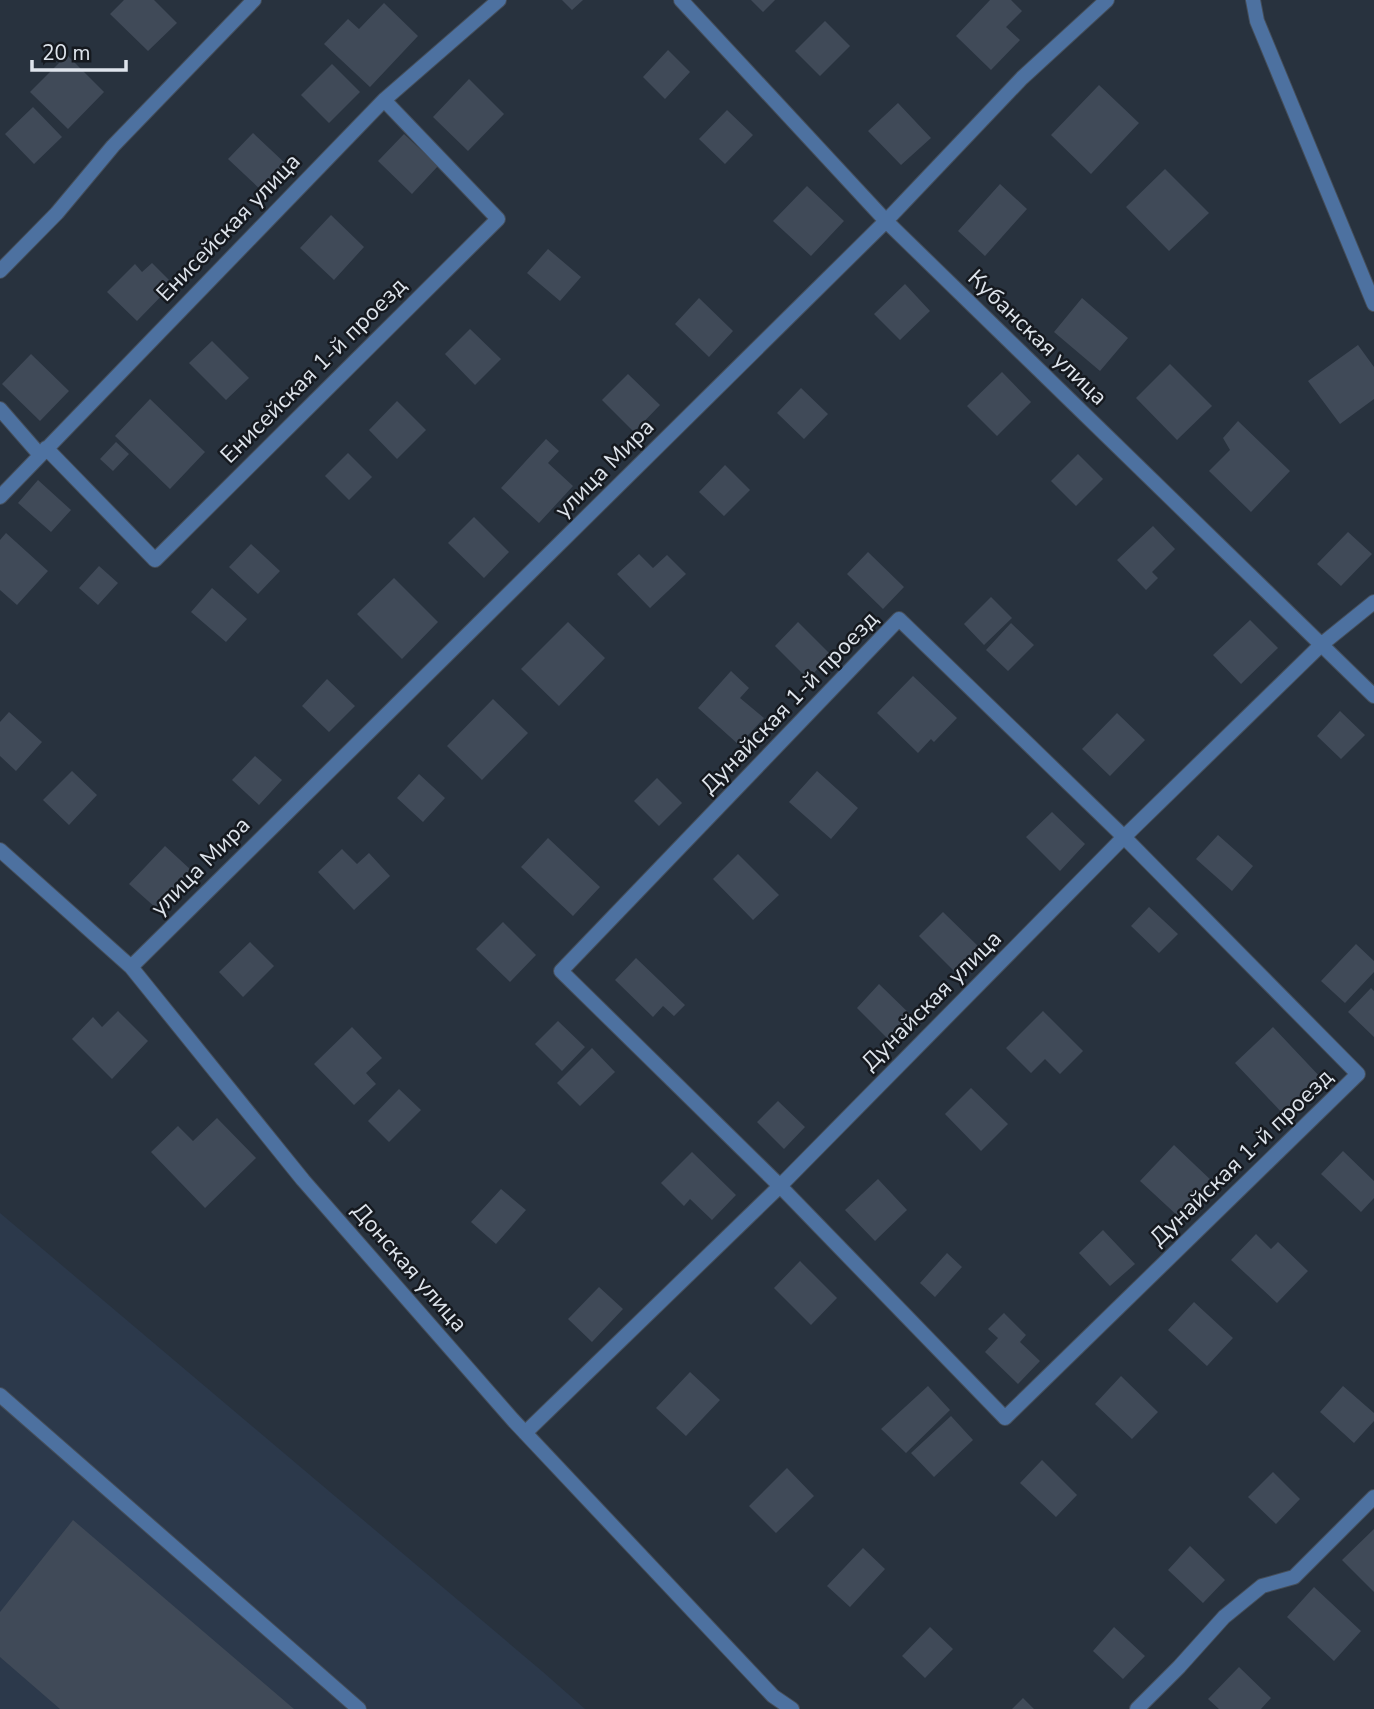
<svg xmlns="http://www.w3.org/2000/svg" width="1374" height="1709" font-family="'Nunito Sans',sans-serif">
  <rect width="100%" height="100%" fill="#28323e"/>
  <path fill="#2c394b" d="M 0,1213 L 543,1672 L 585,1709 L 0,1709 Z"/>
  <path fill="#404a58" d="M 124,0 L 154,0 L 177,23 L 148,51 L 110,14 Z
    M 562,0 L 583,0 L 572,10 Z
    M 751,0 L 775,0 L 763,12 Z
    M 990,0 L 1011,0 L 1022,11 L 1006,27 L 1020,40 L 991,70 L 956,36 Z
    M 384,3 L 418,36 L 370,87 L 324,44 L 348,19 L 359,29 Z
    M 825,21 L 850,46 L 820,76 L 795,51 Z
    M 668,50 L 690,72 L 665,99 L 643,77 Z
    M 67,55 L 104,92 L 68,129 L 30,92 Z
    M 332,64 L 360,92 L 329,123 L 301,95 Z
    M 469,79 L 504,114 L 468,151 L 433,117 Z
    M 1099,85 L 1139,123 L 1091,174 L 1051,135 Z
    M 898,103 L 931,138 L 901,165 L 868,131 Z
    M 33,107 L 62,137 L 34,164 L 5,134 Z
    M 727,110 L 753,135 L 725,164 L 699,139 Z
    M 253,133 L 287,165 L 262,191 L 228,159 Z
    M 404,134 L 438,166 L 412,194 L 378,161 Z
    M 1165,169 L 1209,213 L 1169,251 L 1126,207 Z
    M 1000,184 L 1027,209 L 985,256 L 958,231 Z
    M 807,186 L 844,221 L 811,256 L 773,221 Z
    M 331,215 L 364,247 L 334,280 L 300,248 Z
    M 548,249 L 581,277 L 560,301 L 527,273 Z
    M 152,263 L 173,284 L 137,321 L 107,292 L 135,264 L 142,272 Z
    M 905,284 L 930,311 L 900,340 L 874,314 Z
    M 699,298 L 733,331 L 709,357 L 675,324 Z
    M 1082,298 L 1128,338 L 1100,371 L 1054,332 Z
    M 470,329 L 501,359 L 475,385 L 445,354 Z
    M 212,341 L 249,378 L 226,400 L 189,363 Z
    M 1358,345 L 1374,367 L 1374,399 L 1340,424 L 1308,381 Z
    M 31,354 L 69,391 L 40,421 L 2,384 Z
    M 1170,364 L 1212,406 L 1177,440 L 1136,398 Z
    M 1002,372 L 1031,402 L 997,436 L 967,406 Z
    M 628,374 L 660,405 L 634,432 L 602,400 Z
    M 801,388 L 828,414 L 804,439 L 777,413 Z
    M 150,399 L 205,452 L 170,489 L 115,436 Z
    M 397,401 L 426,430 L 397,459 L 369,430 Z
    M 1238,421 L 1290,471 L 1251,512 L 1209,471 L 1230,450 L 1223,438 Z
    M 546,439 L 559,451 L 548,463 L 573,486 L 539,523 L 501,488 Z
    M 116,442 L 129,454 L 113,471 L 100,459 Z
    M 348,453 L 372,477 L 349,500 L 325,476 Z
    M 1078,454 L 1103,479 L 1076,506 L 1051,481 Z
    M 725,465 L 750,490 L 724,516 L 699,492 Z
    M 38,480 L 71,510 L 51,532 L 18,503 Z
    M 474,517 L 509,552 L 484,578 L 448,543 Z
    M 1153,526 L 1175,549 L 1152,572 L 1158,578 L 1146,590 L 1117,560 Z
    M 1348,532 L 1372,554 L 1341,586 L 1317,564 Z
    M 6,533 L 48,571 L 17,605 L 0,590 L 0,540 Z
    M 251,544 L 280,571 L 258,594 L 229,567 Z
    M 868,552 L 904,587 L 883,609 L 847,574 Z
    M 639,554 L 653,568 L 667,555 L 686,574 L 650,608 L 617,574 Z
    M 99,566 L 118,583 L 98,605 L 79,588 Z
    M 394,578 L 438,622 L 402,659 L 357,614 Z
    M 212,588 L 247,619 L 226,642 L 191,612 Z
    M 991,597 L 1012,618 L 984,645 L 964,624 Z
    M 1250,620 L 1278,648 L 1241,684 L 1213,655 Z
    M 568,622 L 605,658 L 559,706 L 521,669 Z
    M 798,622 L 831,655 L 808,679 L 775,646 Z
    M 1011,623 L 1034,645 L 1008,671 L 986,650 Z
    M 731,671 L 749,688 L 740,698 L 764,718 L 739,745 L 698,708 Z
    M 913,676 L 957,718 L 934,742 L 931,739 L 918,753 L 877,713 Z
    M 327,679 L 355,706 L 329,732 L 302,706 Z
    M 493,699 L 528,733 L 482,780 L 447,746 Z
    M 1340,711 L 1365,735 L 1341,759 L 1317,736 Z
    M 9,712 L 42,742 L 16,771 L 0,756 L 0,722 Z
    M 1117,713 L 1145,740 L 1110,776 L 1082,749 Z
    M 255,756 L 282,780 L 259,805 L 232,780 Z
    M 72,771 L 97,795 L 69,825 L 43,800 Z
    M 817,771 L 858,808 L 831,839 L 789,802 Z
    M 419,774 L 445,798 L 423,822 L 397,798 Z
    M 657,778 L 682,803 L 659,826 L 634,801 Z
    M 1052,812 L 1085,844 L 1060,871 L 1026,837 Z
    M 1218,835 L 1253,866 L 1232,891 L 1196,859 Z
    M 548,838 L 600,887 L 573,916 L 521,867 Z
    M 165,846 L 191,870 L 156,908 L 129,884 Z
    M 342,849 L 357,864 L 369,853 L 390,876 L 354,910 L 318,872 Z
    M 738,854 L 779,895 L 753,920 L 713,879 Z
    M 1149,907 L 1178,934 L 1159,953 L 1131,926 Z
    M 943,912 L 980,948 L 956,973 L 919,936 Z
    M 503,922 L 536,955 L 510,982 L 476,949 Z
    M 250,942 L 274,966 L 243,997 L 219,972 Z
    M 1356,944 L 1374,961 L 1374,972 L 1345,1003 L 1321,981 Z
    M 636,958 L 685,1005 L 674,1016 L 663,1006 L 653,1017 L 615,980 Z
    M 879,984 L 915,1019 L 892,1043 L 857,1008 Z
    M 1371,988 L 1374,991 L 1374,1037 L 1348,1012 Z
    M 118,1011 L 148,1041 L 112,1079 L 72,1039 L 93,1017 L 102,1027 Z
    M 1043,1011 L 1083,1051 L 1060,1074 L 1045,1059 L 1031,1073 L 1006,1048 Z
    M 558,1021 L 585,1047 L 562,1071 L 535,1044 Z
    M 352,1027 L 382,1058 L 366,1073 L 376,1084 L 354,1105 L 314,1064 Z
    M 1273,1027 L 1323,1080 L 1285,1116 L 1235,1063 Z
    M 592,1048 L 615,1072 L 580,1106 L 557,1083 Z
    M 971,1088 L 1008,1124 L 981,1151 L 945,1114 Z
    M 399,1089 L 421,1110 L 389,1142 L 368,1121 Z
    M 778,1101 L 805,1127 L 784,1149 L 757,1122 Z
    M 217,1118 L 256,1158 L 205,1208 L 151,1152 L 178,1126 L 193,1141 Z
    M 1174,1145 L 1214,1183 L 1180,1218 L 1140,1181 Z
    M 1343,1151 L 1374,1181 L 1374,1198 L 1361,1212 L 1321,1174 Z
    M 692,1152 L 736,1195 L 712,1220 L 690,1199 L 684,1206 L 661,1183 Z
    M 878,1179 L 907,1210 L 875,1241 L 845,1210 Z
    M 501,1189 L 526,1210 L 496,1244 L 471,1222 Z
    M 1103,1230 L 1135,1264 L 1110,1286 L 1079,1253 Z
    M 1256,1234 L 1271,1249 L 1278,1242 L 1308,1271 L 1277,1303 L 1231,1260 Z
    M 947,1253 L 962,1267 L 935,1297 L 920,1283 Z
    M 800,1261 L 837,1298 L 811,1325 L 774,1288 Z
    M 599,1287 L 623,1309 L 592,1342 L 568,1319 Z
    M 1194,1302 L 1233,1338 L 1207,1366 L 1168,1330 Z
    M 1004,1313 L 1026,1335 L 1020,1342 L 1040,1361 L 1018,1384 L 985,1352 L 998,1338 L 988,1329 Z
    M 690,1372 L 720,1400 L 686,1436 L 656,1408 Z
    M 1121,1376 L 1158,1412 L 1132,1439 L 1095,1404 Z
    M 928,1386 L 950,1410 L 906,1453 L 881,1429 Z
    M 1343,1386 L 1374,1413 L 1374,1421 L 1354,1443 L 1320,1412 Z
    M 951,1416 L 973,1440 L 934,1477 L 911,1453 Z
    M 1042,1460 L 1077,1495 L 1056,1517 L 1020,1483 Z
    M 787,1468 L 814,1496 L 776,1533 L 749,1506 Z
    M 1273,1472 L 1300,1499 L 1276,1524 L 1248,1497 Z
    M 73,1520 L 294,1709 L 60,1709 L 0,1657 L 0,1612 Z
    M 1374,1529 L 1374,1592 L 1342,1560 Z
    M 1190,1546 L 1225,1580 L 1203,1603 L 1168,1570 Z
    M 863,1548 L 885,1569 L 850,1607 L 827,1586 Z
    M 1314,1587 L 1361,1631 L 1334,1661 L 1287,1617 Z
    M 930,1627 L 953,1649 L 925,1678 L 902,1656 Z
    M 1114,1627 L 1145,1656 L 1123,1679 L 1093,1651 Z
    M 1239,1667 L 1271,1698 L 1261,1709 L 1219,1709 L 1208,1699 Z
    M 1023,1698 L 1034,1709 L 1012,1709 Z"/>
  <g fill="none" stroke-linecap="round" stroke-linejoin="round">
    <defs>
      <path id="lane" d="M 0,1395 L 359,1709"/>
      <path id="street" d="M 681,0 L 886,221 L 1374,696
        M 1253,0 L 1257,21 L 1374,304
        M 0,271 L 57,213 L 113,146 L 254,0
        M 0,409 L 40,455
        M 46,448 L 155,560 L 498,219 L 384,100
        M 0,497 L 384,100 L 499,0
        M 899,619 L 1124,837 L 1358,1074 L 1005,1418 L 780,1186 L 561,971 Z
        M 0,850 L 131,967 L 303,1180 L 513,1420 L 773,1696 L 792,1709
        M 131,967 L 886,221 L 1022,78 L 1107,0
        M 525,1433 L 780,1186 L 1124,837 L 1322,644 L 1374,602
        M 1137,1709 L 1179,1667 L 1224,1617 L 1262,1586 L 1294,1577 L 1374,1497"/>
    </defs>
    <use href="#lane" stroke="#454e5a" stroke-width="16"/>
    <use href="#street" stroke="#454e5a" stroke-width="16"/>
    <use href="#lane" stroke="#4d71a0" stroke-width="14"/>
    <use href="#street" stroke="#4d71a0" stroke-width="14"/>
  </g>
  <g text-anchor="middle" stroke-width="5" stroke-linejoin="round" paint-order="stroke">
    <g font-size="23" fill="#dee4ec" stroke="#15191f">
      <text transform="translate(228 227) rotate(-46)" y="8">Енисейская улица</text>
      <text transform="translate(1038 337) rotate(44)" y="8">Кубанская улица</text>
      <text transform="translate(313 370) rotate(-45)" y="8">Енисейская 1-й проезд</text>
      <text transform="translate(604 468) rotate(-45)" y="8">улица Мира</text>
      <text transform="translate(789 702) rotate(-46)" y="8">Дунайская 1-й проезд</text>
      <text transform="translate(200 866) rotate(-45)" y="8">улица Мира</text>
      <text transform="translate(931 1000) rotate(-45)" y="8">Дунайская улица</text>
      <text transform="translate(1241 1157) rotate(-44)" y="8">Дунайская 1-й проезд</text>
      <text transform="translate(410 1267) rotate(49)" y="8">Донская улица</text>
    </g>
  </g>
  <path d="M32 60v10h94v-10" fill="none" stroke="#dee4ec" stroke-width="3.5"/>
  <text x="42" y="60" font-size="21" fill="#dee4ec" stroke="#15191f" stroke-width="5" paint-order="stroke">20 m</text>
</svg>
